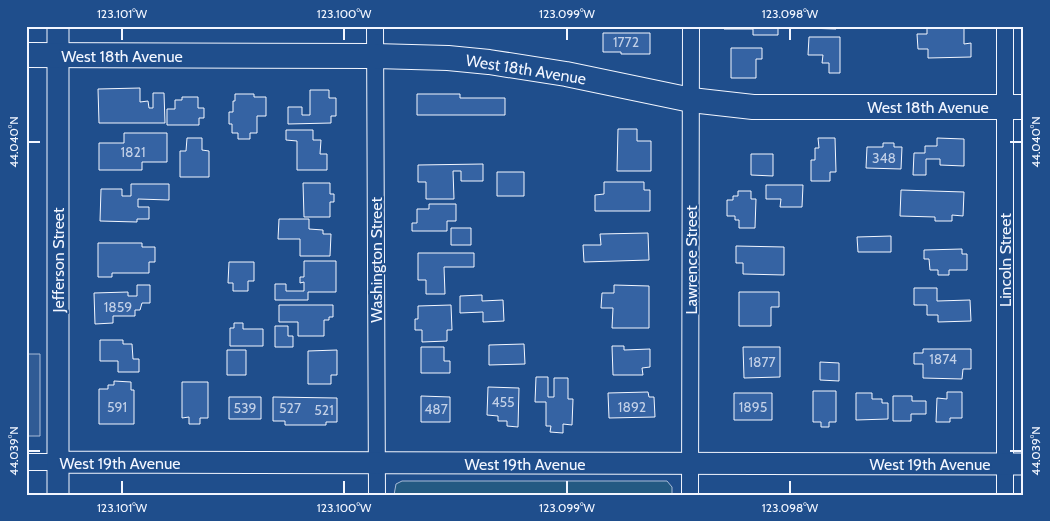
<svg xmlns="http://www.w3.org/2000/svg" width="1050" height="521" font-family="Cabin,sans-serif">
  <rect width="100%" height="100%" fill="#1f4e8c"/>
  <path fill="#245a82" stroke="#a8bbd7" d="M 402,481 L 667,481 L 672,487 L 672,495 L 394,495 L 396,484 Z"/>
  <path fill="#305b95" stroke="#a8bbd7" d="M 26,354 L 40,354 L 40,436 L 26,436 Z"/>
  <path fill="#3563a3" stroke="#f2f6ff" d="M 724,26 L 778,26 L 778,35 L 753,35 L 753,29 L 724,29 Z
    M 806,26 L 836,26 L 836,29 L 806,28 Z
    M 927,28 L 964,28 L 964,44 L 971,43 L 971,57 L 928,58 L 928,49 L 918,49 L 917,34 L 927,34 Z
    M 603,33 L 650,33 L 650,54 L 621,54 L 621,52 L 603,52 Z
    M 809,37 L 840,37 L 840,73 L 829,73 L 829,63 L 822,63 L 823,55 L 808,55 Z
    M 731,48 L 762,48 L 762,59 L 756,59 L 756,78 L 731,78 Z
    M 140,88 L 140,102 L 148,101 L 149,108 L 153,108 L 153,93 L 164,93 L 165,123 L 99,123 L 98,89 Z
    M 310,90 L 329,90 L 329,98 L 336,98 L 336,116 L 331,116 L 331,123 L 288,124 L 288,107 L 302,107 L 302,115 L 310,115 Z
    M 235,94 L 254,94 L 254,97 L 266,97 L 266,116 L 257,116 L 257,133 L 250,133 L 250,139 L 238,139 L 238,133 L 232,133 L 232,124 L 229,124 L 229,112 L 233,112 L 233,101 L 235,101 Z
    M 417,94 L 460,94 L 460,98 L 505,98 L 505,115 L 417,115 Z
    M 182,97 L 198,97 L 198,108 L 204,108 L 204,118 L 199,118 L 199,125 L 167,125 L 167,109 L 175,109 L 175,100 L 182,100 Z
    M 618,129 L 637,129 L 637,141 L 651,141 L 651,171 L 617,171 Z
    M 286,130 L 313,130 L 313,140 L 321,140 L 320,154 L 327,154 L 327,170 L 297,170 L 297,141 L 286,140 Z
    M 124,133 L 167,133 L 167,162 L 142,162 L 142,170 L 99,170 L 99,143 L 124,143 Z
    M 187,138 L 202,138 L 202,150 L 209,151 L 209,177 L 180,177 L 180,151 L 186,151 Z
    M 818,138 L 835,138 L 836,172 L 830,172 L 830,181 L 811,181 L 811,160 L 815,160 L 815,148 L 819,148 Z
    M 937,138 L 964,139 L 964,166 L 940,165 L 940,159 L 926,159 L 926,175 L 913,175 L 914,153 L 925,153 L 925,146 L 937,146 Z
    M 883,143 L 894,143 L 894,147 L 902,147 L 901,169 L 866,168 L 867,147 L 883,147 Z
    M 751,154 L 773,154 L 773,176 L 751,175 Z
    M 483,164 L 483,181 L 461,181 L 461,171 L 453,171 L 454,199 L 426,199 L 426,182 L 418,182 L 418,165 Z
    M 497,172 L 524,172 L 524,196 L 497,196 Z
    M 604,182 L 644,182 L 644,190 L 650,190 L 650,211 L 595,211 L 595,195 L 604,194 Z
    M 303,183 L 330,183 L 330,194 L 334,194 L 334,202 L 330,202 L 330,217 L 304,217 Z
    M 131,184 L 169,184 L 169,200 L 138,199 L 138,207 L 149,207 L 149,219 L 137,219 L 137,222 L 100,221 L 101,189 L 122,189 L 122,196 L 131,196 Z
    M 766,185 L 803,185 L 802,207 L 780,207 L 781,199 L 766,199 Z
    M 901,190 L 964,192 L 963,216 L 952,215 L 952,221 L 935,221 L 935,217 L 900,216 Z
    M 738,191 L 751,191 L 751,199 L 756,199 L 755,228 L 739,228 L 739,220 L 735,220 L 735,216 L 727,216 L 727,200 L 733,200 L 733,196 L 738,196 Z
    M 429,204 L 456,204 L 456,221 L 447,221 L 447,231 L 412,231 L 412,223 L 417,223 L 417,209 L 429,209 Z
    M 279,219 L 309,219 L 309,229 L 323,230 L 323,234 L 331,234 L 330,256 L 300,256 L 300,239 L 278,239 Z
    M 451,228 L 471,228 L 471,245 L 451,245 Z
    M 648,233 L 649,260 L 584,262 L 583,245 L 601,245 L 600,234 Z
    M 891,236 L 891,252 L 858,252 L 857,237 Z
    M 98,243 L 142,243 L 142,247 L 155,247 L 155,262 L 149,262 L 149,273 L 112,273 L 112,277 L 98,277 Z
    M 736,246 L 784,247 L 784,275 L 743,274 L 743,263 L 736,263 Z
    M 962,249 L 962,254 L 967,254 L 967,270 L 949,270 L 949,275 L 938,275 L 938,270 L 930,270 L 929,259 L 924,259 L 924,250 Z
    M 418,253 L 474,253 L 474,267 L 444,267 L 445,294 L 426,294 L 426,280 L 418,280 Z
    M 304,261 L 336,261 L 336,292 L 308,292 L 308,300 L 275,300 L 275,284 L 286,284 L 286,291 L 304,291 L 304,282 L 300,283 L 300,277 L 304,277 Z
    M 229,262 L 254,262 L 254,281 L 248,281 L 248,291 L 233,291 L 233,283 L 228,283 Z
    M 137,285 L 150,285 L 150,303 L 142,303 L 140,310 L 135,310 L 135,316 L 113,316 L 113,323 L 95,324 L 94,293 L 128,292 L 128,296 L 137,296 Z
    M 614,285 L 649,286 L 649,328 L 612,328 L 613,308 L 601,308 L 602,293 L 614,293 Z
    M 914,288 L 937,288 L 937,301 L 970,300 L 971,321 L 938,322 L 938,315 L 927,315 L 927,305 L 914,305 Z
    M 739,292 L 779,292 L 779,307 L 771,307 L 771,326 L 739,326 Z
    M 482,295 L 482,301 L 503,300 L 504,321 L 483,322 L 483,312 L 460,313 L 460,296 Z
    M 279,305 L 333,305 L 333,317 L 329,317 L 329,320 L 324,320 L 324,336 L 298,336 L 298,322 L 279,322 Z
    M 451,305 L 452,330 L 447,330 L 447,341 L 422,342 L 422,330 L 415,330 L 415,319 L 418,319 L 418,306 Z
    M 234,323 L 243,323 L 243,329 L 263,329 L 263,346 L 230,346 L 230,328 L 234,328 Z
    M 275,326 L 288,326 L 288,336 L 293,336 L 293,347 L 275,347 Z
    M 100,340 L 123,340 L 123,344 L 132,344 L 133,359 L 139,359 L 139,372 L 118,372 L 118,361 L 100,361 Z
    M 524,344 L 525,364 L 489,365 L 489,345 Z
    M 612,346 L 624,346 L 624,350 L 650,349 L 650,367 L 642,368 L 643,375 L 613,375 Z
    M 421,347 L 444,347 L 444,361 L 450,361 L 450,373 L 421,373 Z
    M 743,347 L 780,347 L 780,377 L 744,378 Z
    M 923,349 L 971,349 L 971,369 L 963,369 L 962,379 L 923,378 L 923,364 L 914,364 L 914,353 L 923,353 Z
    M 227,350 L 246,350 L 246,375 L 227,375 Z
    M 337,350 L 337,375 L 331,375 L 331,384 L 308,384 L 308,351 Z
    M 820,362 L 839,363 L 839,381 L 820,380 Z
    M 536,377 L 548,377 L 548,397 L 554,397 L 554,378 L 568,378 L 568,399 L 573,399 L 572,425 L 563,424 L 563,433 L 550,432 L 551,426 L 546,426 L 546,402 L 535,402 Z
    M 114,381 L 131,382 L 131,390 L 134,390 L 134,424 L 99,424 L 99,389 L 108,389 L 108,385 L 114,385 Z
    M 182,382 L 208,382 L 208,418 L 200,418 L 200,424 L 189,424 L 189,417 L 182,418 Z
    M 488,387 L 519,388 L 518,427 L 507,426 L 507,421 L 498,421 L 498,416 L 487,415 Z
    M 813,391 L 836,391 L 836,422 L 829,422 L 829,427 L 821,427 L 821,422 L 813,422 Z
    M 648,392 L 649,397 L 654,397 L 655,417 L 609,418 L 608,393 Z
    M 947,392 L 962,392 L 962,418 L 950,418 L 950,422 L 936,422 L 937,398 L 947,399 Z
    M 734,393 L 772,393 L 772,420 L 734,420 Z
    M 856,393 L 872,393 L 872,399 L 882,399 L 882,403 L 888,403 L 888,419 L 856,420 Z
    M 421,396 L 450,397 L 450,422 L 421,422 Z
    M 893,396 L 912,396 L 912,401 L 926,401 L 926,414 L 911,414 L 911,421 L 893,421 Z
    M 229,397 L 261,397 L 261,419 L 229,419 Z
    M 273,397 L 337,398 L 337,422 L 326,422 L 326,425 L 285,425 L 285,421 L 273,421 Z"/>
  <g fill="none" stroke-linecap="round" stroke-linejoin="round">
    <defs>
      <path id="minor" d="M 375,26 L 377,495
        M 26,462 L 58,462
        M 690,495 L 691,26
        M 1005,495 L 1005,26"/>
      <path id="tertiary" d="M 58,26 L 58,495
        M 58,462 L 1024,464"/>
      <path id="secondary" d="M 26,55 L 375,56 L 448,58 L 489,62 L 566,74 L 691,100 L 753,107 L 1024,107"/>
    </defs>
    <use href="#minor" stroke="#f2f6ff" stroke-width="18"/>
    <use href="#tertiary" stroke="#f2f6ff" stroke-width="23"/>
    <use href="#secondary" stroke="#f2f6ff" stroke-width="26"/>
    <use href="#minor" stroke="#1f4e8c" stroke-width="16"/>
    <use href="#tertiary" stroke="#1f4e8c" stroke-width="21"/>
    <use href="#secondary" stroke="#1f4e8c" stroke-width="24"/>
  </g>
  <path fill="none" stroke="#f2f6ff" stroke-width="2" d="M 122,28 L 122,40M 344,28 L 344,40M 567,28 L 567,40M 790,28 L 790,40M 28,142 L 40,142M 1010,142 L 1022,142M 28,451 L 40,451M 1010,451 L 1022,451M 122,481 L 122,494M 344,481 L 344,494M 567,481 L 567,494M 790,481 L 790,494"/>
  <g text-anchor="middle" stroke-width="4" stroke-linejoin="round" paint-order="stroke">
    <g font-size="14" fill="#c3d1e8">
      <text x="626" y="47">1772</text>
      <text x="133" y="157">1821</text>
      <text x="884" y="163">348</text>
      <text x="118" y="312">1859</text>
      <text x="943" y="364">1874</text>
      <text x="762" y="367">1877</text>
      <text x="503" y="407">455</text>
      <text x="117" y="412">591</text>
      <text x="632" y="412">1892</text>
      <text x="753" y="412">1895</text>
      <text x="245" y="413">539</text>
      <text x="290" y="413">527</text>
      <text x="436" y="414">487</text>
      <text x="324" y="415">521</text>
    </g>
    <g font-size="16" fill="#f2f6ff" stroke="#1f4e8c">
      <text x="122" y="62">West 18th Avenue</text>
      <text transform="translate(526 69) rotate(9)" y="6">West 18th Avenue</text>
      <text x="928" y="113">West 18th Avenue</text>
      <text transform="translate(58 260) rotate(-90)" y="6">Jefferson Street</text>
      <text transform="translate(376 260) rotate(-90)" y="6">Washington Street</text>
      <text transform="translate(691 260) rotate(-90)" y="6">Lawrence Street</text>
      <text transform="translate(1005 260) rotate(-90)" y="6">Lincoln Street</text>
      <text x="120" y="469">West 19th Avenue</text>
      <text x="525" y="470">West 19th Avenue</text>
      <text x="930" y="470">West 19th Avenue</text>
    </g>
  </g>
  <rect width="1050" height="521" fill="none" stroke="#1f4e8c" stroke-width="55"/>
  <rect x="28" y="28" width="994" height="466" fill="none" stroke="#f2f6ff" stroke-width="2"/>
  <g font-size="12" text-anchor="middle" fill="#f2f6ff">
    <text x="122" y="18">123.101°W</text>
    <text x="344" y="18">123.100°W</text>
    <text x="567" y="18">123.099°W</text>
    <text x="790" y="18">123.098°W</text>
    <text transform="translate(14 142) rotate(-90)" y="4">44.040°N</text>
    <text transform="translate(1036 142) rotate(-90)" y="4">44.040°N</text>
    <text transform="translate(14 451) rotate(-90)" y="4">44.039°N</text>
    <text transform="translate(1036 451) rotate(-90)" y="4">44.039°N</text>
    <text x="122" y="512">123.101°W</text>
    <text x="344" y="512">123.100°W</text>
    <text x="567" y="512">123.099°W</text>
    <text x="790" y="512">123.098°W</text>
  </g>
</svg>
